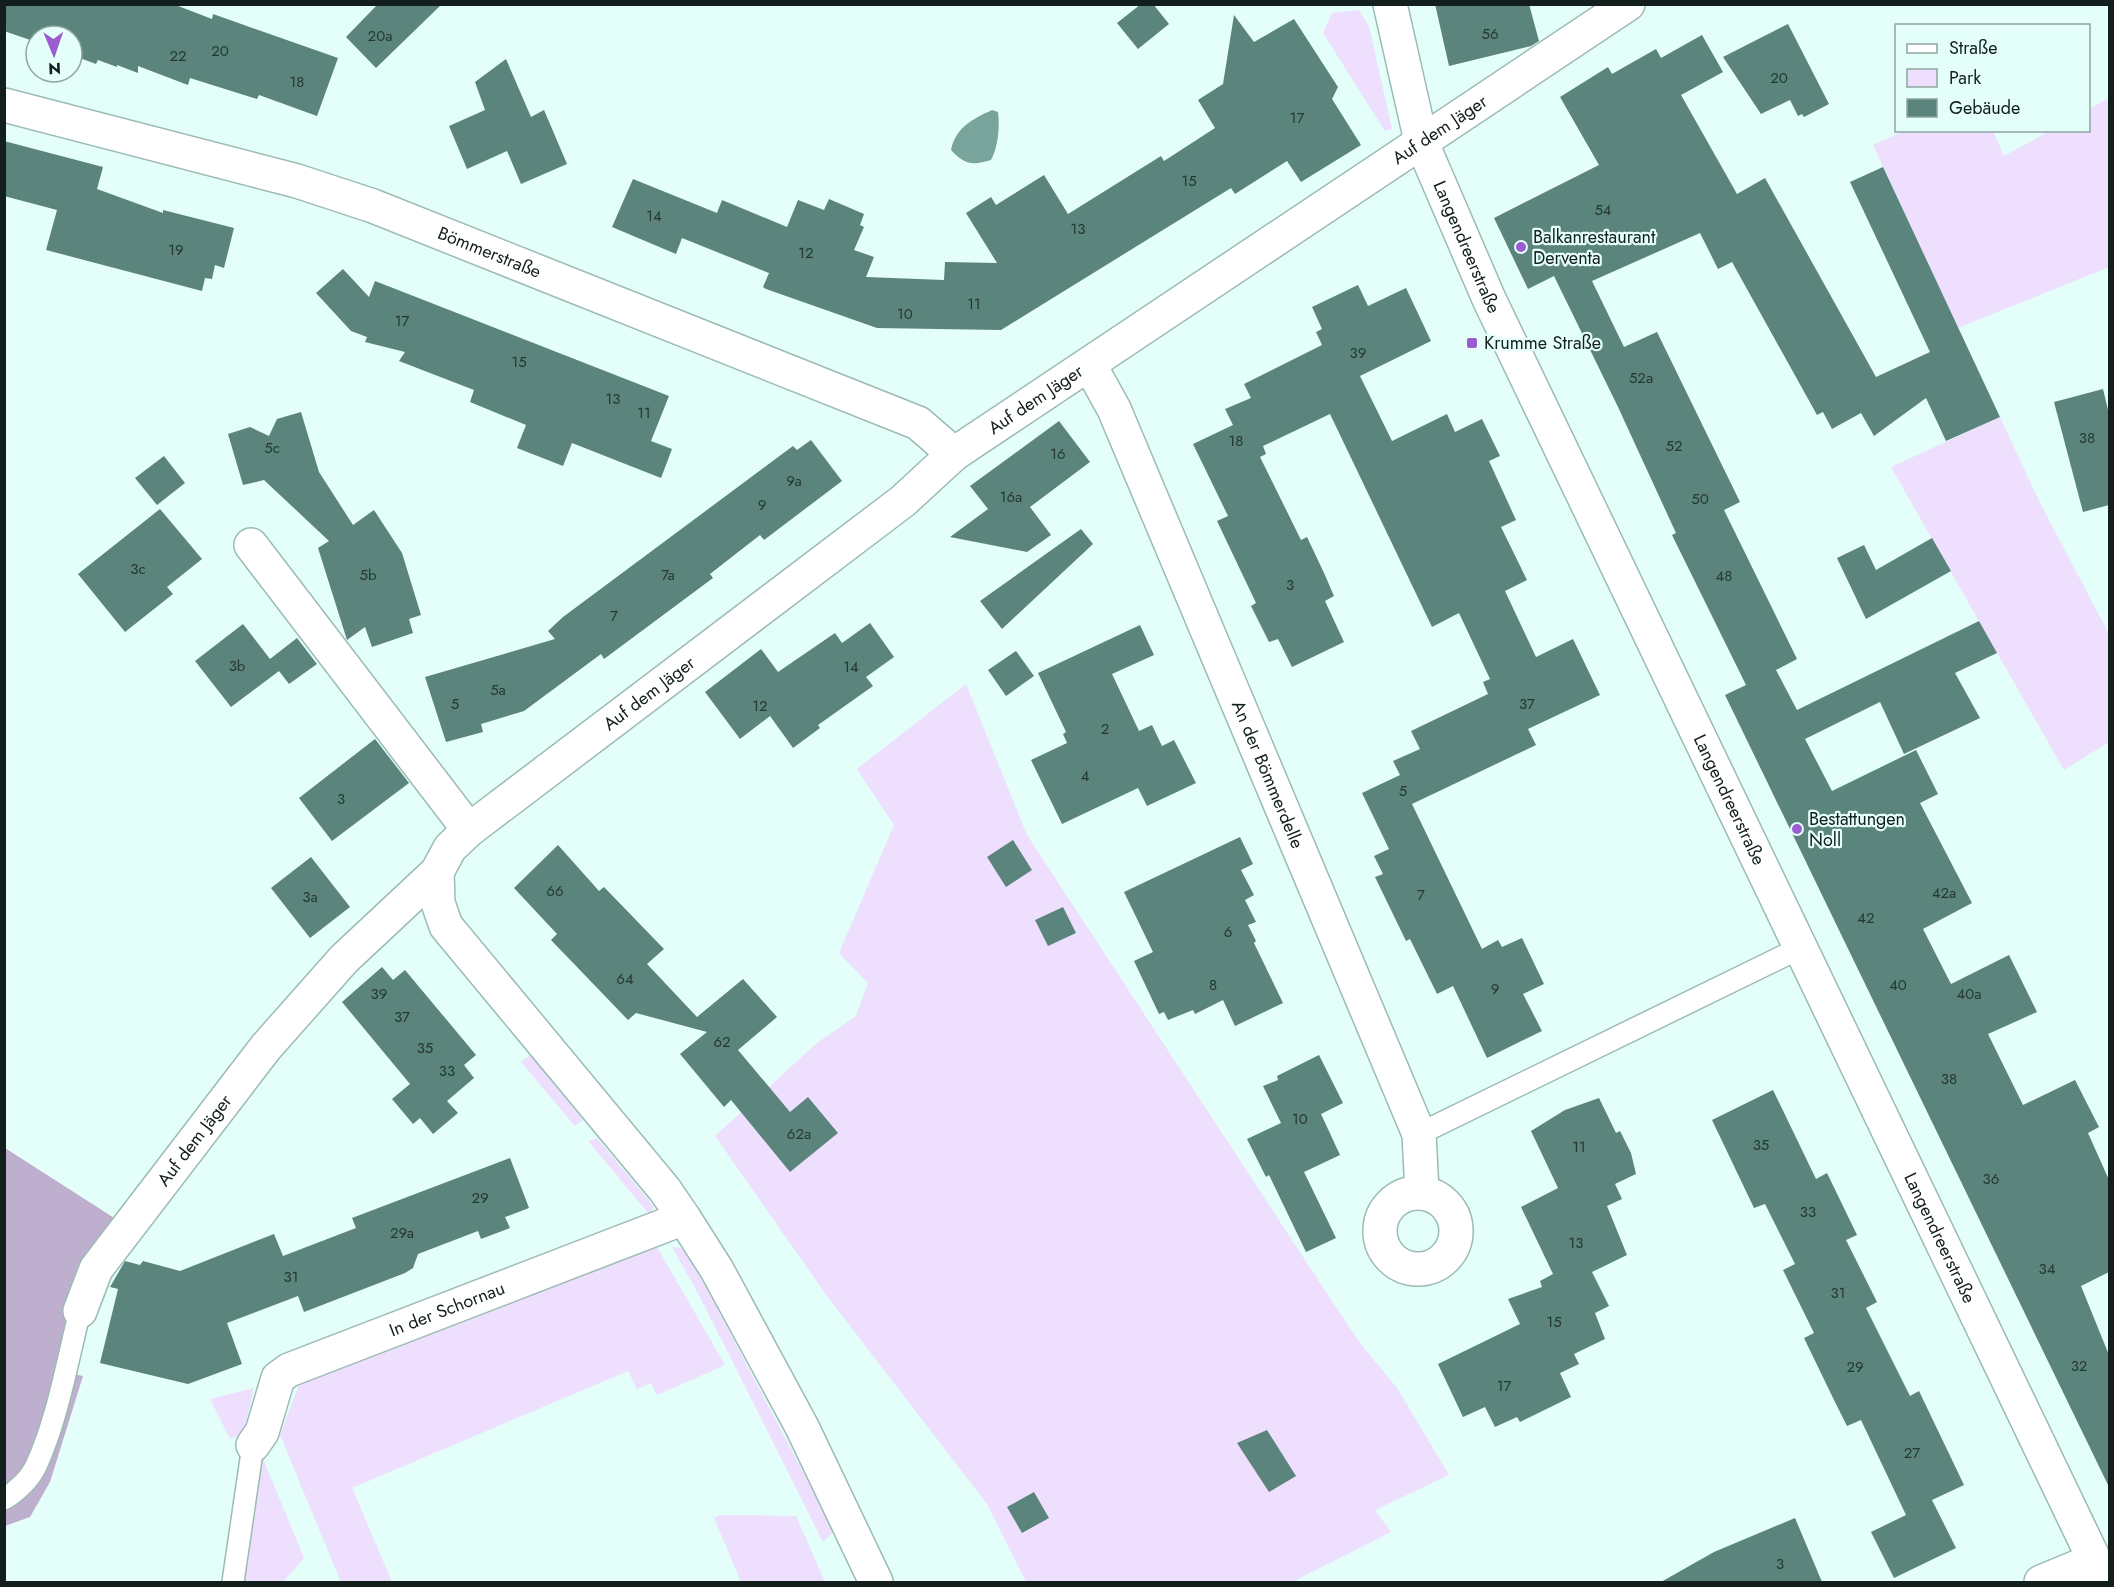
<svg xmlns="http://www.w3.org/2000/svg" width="2114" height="1587" font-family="Jost,sans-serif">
  <rect width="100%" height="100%" fill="#e4fef9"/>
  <path fill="#eddffd" d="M 1359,10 L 1369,26 L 1392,129 L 1385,131 L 1323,33 L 1332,13 Z
    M 2109,98 L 2109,267 L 1958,328 L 1873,145 L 1904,131 L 1993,131 L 2004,156 L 2050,131 L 2088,130 L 2089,109 Z
    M 2000,417 L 2039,501 L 2109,634 L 2109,742 L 2064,770 L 1891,467 Z
    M 966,684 L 1027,835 L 1320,1283 L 1360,1343 L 1397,1388 L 1449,1475 L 1375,1510 L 1391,1532 L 1292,1582 L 1026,1582 L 987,1504 L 827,1296 L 715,1136 L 817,1043 L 856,1016 L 868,983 L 839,953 L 894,825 L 857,769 Z
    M 530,1055 L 583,1120 L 575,1126 L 521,1062 Z
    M 597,1138 L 654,1207 L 649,1214 L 588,1141 Z
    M 657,1247 L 725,1365 L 657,1395 L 651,1383 L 637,1389 L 628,1371 L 352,1488 L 392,1582 L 341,1582 L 280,1435 L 300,1382 Z
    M 672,1247 L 682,1248 L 708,1291 L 834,1531 L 823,1542 L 700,1297 Z
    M 254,1388 L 243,1434 L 230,1439 L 210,1399 Z
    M 259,1449 L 304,1558 L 283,1582 L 241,1582 Z
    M 720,1515 L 796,1516 L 825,1582 L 741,1582 L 714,1518 Z"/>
  <path fill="#beafcf" d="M 5,1148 L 122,1223 L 56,1370 L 83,1376 L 50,1482 L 30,1517 L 5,1526 Z"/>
  <path fill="#79a49c" d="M 992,110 L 998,112 C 1000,126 998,148 991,160 C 972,166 964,164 951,150 C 956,127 973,119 992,110 Z"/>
  <path fill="#5a847c" d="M 4,4 L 173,4 L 212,19 L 213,14 L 338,58 L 317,116 L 259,95 L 257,99 L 190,78 L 188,85 L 138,66 L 138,73 L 117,65 L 117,67 L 98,60 L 96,64 L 72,55 L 72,36 L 36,36 L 36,42 L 4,31 Z
    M 378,4 L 442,4 L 376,68 L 346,37 Z
    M 1141,4 L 1153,4 L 1169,24 L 1138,49 L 1117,23 Z
    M 1435,4 L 1529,4 L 1539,41 L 1531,46 L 1449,66 Z
    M 1234,15 L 1254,42 L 1294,19 L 1338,87 L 1332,99 L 1361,145 L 1301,182 L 1287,161 L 1235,194 L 1231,188 L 1001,330 L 877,328 L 766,289 L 763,287 L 769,273 L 682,238 L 676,254 L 612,227 L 633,179 L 717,213 L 722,200 L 787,227 L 798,200 L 824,210 L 829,199 L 864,214 L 860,225 L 864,227 L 854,250 L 874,257 L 866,277 L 944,280 L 945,262 L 997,263 L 966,213 L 991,197 L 996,205 L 1044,175 L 1068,214 L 1161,156 L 1164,161 L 1215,128 L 1198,100 L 1223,84 Z
    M 1788,24 L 1829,104 L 1804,117 L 1802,114 L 1798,116 L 1790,100 L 1761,114 L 1723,57 Z
    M 1702,35 L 1723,72 L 1681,95 L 1737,194 L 1765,178 L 1876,377 L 1930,352 L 1850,182 L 1883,167 L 2000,417 L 1946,441 L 1926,398 L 1874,436 L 1861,413 L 1832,429 L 1823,412 L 1817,415 L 1732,262 L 1718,269 L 1700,233 L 1592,281 L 1624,347 L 1657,332 L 1740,502 L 1724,510 L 1797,659 L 1776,670 L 1797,710 L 1979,621 L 1997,653 L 1955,673 L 1980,718 L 1904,754 L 1880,702 L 1805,739 L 1832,791 L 1916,750 L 1938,794 L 1920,803 L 1972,903 L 1923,929 L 1951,984 L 2009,955 L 2037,1012 L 1988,1034 L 2023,1105 L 2075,1080 L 2099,1127 L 2088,1133 L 2109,1180 L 2109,1272 L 2081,1286 L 2109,1355 L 2109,1487 L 1725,695 L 1746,685 L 1672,535 L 1676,533 L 1618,407 L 1554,276 L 1528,289 L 1494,218 L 1599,165 L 1560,97 L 1608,67 L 1612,74 L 1656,49 L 1661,58 Z
    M 506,59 L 531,117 L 544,110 L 567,164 L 521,184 L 507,151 L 467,169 L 449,126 L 485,110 L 475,82 Z
    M 4,141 L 103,167 L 97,189 L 163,213 L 163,210 L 234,228 L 224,268 L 215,265 L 212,279 L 205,278 L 202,291 L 46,250 L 57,210 L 4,196 Z
    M 343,269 L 369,297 L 375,281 L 669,396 L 651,441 L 672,449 L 661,478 L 572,443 L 563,466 L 517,448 L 526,425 L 470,402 L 474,390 L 399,361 L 405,352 L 365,342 L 367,337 L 351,331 L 316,293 Z
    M 1358,285 L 1368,306 L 1406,288 L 1431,341 L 1360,376 L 1392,441 L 1447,414 L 1455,432 L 1482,419 L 1500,456 L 1489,461 L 1516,520 L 1501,527 L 1527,580 L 1505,591 L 1536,657 L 1573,639 L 1600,695 L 1528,729 L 1536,745 L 1412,804 L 1482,949 L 1498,940 L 1502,947 L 1522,938 L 1544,984 L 1523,994 L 1542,1031 L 1487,1058 L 1453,986 L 1437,994 L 1410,939 L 1406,941 L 1375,877 L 1383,874 L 1374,856 L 1389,849 L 1362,793 L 1400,775 L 1393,761 L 1420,749 L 1411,731 L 1488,694 L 1483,682 L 1490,679 L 1459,613 L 1432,627 L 1330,414 L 1263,446 L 1266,454 L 1260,457 L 1301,540 L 1307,537 L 1324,573 L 1334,596 L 1325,601 L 1344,642 L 1292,667 L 1278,639 L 1269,642 L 1251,606 L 1256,603 L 1217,521 L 1228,516 L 1193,444 L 1233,425 L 1225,409 L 1251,398 L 1244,384 L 1322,345 L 1316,332 L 1322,329 L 1312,307 Z
    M 2103,389 L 2109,414 L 2109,505 L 2083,512 L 2054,402 Z
    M 301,412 L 319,472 L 353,525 L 374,510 L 402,553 L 421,615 L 409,619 L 413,633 L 372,647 L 365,627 L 347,640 L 318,548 L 329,541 L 264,480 L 243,485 L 228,434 L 250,427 L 269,436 L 277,419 Z
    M 1059,421 L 1090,462 L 1030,507 L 1051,535 L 1027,552 L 950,537 L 988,509 L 970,486 Z
    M 811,440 L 842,481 L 764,540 L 760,535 L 710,574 L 713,578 L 604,659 L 601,654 L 524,711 L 481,724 L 483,732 L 446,742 L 425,677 L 555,639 L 548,631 L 563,617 L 793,446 L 797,450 Z
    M 164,456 L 185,483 L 157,505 L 135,478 Z
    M 160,509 L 202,559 L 167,587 L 173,594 L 125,632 L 78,574 Z
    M 1081,529 L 1093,544 L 1002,629 L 980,601 Z
    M 1932,538 L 1951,571 L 1866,619 L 1837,558 L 1864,545 L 1876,570 Z
    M 870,623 L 894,657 L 866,677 L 873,686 L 818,725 L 820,728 L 793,748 L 770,716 L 740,739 L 705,692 L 761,649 L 778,672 L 835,633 L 842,643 Z
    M 243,624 L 270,659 L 297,638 L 317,664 L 289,684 L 279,671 L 231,707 L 195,661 Z
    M 1140,625 L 1154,655 L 1112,674 L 1139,731 L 1152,725 L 1162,746 L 1174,740 L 1196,783 L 1147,806 L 1138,788 L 1062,824 L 1031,760 L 1067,743 L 1063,734 L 1066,732 L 1038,673 Z
    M 1016,651 L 1034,676 L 1006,696 L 988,670 Z
    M 375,739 L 409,783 L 332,841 L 299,798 Z
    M 1240,837 L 1253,864 L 1241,870 L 1254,895 L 1245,900 L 1256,922 L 1248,925 L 1256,941 L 1254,943 L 1283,1003 L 1235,1026 L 1223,1000 L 1195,1014 L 1193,1010 L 1168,1020 L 1164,1012 L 1159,1014 L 1134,961 L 1153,952 L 1124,892 Z
    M 1013,840 L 1032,870 L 1006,887 L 987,857 Z
    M 558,845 L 599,891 L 604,887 L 664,949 L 647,964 L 697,1017 L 743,979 L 777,1017 L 738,1050 L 790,1112 L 808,1097 L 838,1133 L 790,1172 L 731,1100 L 724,1107 L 680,1054 L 707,1032 L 636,1013 L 628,1020 L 551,940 L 557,934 L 514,888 Z
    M 311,857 L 350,907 L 310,938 L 271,888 Z
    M 1063,907 L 1076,933 L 1048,946 L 1035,920 Z
    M 382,967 L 393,980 L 405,970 L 476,1055 L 464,1065 L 474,1078 L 447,1101 L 458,1113 L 433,1134 L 420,1118 L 413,1124 L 392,1099 L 410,1084 L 342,1002 Z
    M 1319,1055 L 1343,1103 L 1321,1114 L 1340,1155 L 1304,1172 L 1336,1238 L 1306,1252 L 1269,1175 L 1266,1177 L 1247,1139 L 1281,1123 L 1263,1086 L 1278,1080 L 1277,1076 Z
    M 1773,1090 L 1816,1179 L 1827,1173 L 1857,1235 L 1846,1240 L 1877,1302 L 1866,1308 L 1910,1396 L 1919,1391 L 1964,1485 L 1932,1500 L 1956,1548 L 1894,1578 L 1871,1532 L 1906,1515 L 1861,1420 L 1847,1426 L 1834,1400 L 1804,1338 L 1814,1333 L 1783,1270 L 1795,1264 L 1765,1204 L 1754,1208 L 1712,1120 Z
    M 1599,1098 L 1616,1133 L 1620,1131 L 1631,1153 L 1636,1174 L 1615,1184 L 1622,1199 L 1607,1206 L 1627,1255 L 1592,1272 L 1609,1306 L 1595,1313 L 1605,1339 L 1574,1354 L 1579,1364 L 1560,1373 L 1571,1397 L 1520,1422 L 1517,1417 L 1495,1427 L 1485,1407 L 1463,1417 L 1438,1364 L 1520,1324 L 1508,1299 L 1542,1287 L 1540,1281 L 1553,1274 L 1521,1207 L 1558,1188 L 1531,1131 L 1565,1110 Z
    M 510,1158 L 529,1208 L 505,1217 L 510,1228 L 481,1239 L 478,1231 L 418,1254 L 413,1268 L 405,1273 L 304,1312 L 298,1296 L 227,1323 L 242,1364 L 188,1384 L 100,1363 L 118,1289 L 110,1287 L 125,1261 L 140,1265 L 143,1261 L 180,1271 L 274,1234 L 283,1256 L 356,1228 L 352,1218 Z
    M 1267,1430 L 1296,1476 L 1269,1492 L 1237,1443 Z
    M 1034,1492 L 1049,1518 L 1022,1533 L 1007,1507 Z
    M 1795,1518 L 1822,1582 L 1661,1582 L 1714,1552 Z"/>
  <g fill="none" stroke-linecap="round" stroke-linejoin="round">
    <defs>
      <path id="service" d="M 1419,1134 L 1800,948
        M 4,1499 C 16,1492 30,1479 36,1466 C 58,1418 67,1362 80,1311
        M 233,1582 L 253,1445"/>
      <g id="minor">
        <path id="s1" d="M 1390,4 L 1421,141 L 1489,299 L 2105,1582"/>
        <path id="s2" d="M 4,105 L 297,181 L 373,206 L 918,423 L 954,454"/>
        <path id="s3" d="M 1089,364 L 1114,409 L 1419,1134 L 1422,1192"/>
        <path d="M 251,545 L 469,830"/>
        <path d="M 437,872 L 438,903 L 446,926 L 665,1190 L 684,1218 L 717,1270 L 802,1427 L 876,1582"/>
        <circle cx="1418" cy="1231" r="38"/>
        <path id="s4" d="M 80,1311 L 96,1269 L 266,1047 L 344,959 L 437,872 L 450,848 L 469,830 L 903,501 L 954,454 L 1628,4"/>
        <path id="s5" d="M 253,1445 L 262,1432 L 278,1378 L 289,1370 L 684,1218"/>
        <path d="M 2041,1582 L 2094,1560"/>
      </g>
    </defs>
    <use href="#service" stroke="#9cbbb5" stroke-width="24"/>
    <use href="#minor" stroke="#9cbbb5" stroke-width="36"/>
    <use href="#service" stroke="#fff" stroke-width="21"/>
    <use href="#minor" stroke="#fff" stroke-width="33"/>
  </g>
  <g fill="#9b5bd1" stroke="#e4fef9" stroke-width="2">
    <circle cx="1521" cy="247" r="6"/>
    <rect x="1466" y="337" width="12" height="12" rx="3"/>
    <circle cx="1797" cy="829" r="6"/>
  </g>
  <g text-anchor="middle" stroke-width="4.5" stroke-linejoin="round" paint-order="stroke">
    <g font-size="15" fill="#253834">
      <text x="1490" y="39">56</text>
      <text x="380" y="41">20a</text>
      <text x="220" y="56">20</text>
      <text x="178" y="61">22</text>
      <text x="1779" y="83">20</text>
      <text x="297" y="87">18</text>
      <text x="1297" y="123">17</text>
      <text x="1189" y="186">15</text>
      <text x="1603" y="215">54</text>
      <text x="654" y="221">14</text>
      <text x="1078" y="234">13</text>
      <text x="176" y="255">19</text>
      <text x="806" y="258">12</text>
      <text x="974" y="309">11</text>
      <text x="905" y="319">10</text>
      <text x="402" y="326">17</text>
      <text x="1358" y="358">39</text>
      <text x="519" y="367">15</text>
      <text x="1641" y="383">52a</text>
      <text x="613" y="404">13</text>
      <text x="644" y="418">11</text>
      <text x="2087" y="443">38</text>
      <text x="1236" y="446">18</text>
      <text x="1674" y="451">52</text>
      <text x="272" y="453">5c</text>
      <text x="1058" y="459">16</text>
      <text x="794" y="486">9a</text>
      <text x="1011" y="502">16a</text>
      <text x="1700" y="504">50</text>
      <text x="762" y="510">9</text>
      <text x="138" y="574">3c</text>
      <text x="368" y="580">5b</text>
      <text x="668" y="580">7a</text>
      <text x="1724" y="581">48</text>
      <text x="1290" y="590">3</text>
      <text x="614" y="621">7</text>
      <text x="237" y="671">3b</text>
      <text x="851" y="672">14</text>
      <text x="498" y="695">5a</text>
      <text x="455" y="709">5</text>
      <text x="1527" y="709">37</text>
      <text x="760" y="711">12</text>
      <text x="1105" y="734">2</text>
      <text x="1085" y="781">4</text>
      <text x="1403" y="796">5</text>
      <text x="341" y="804">3</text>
      <text x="555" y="896">66</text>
      <text x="1944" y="898">42a</text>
      <text x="1421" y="900">7</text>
      <text x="310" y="902">3a</text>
      <text x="1866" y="923">42</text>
      <text x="1228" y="937">6</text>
      <text x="625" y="984">64</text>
      <text x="1213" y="990">8</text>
      <text x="1898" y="990">40</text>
      <text x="1495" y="994">9</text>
      <text x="379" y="999">39</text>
      <text x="1969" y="999">40a</text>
      <text x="402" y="1022">37</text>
      <text x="722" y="1047">62</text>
      <text x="425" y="1053">35</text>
      <text x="447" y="1076">33</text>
      <text x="1949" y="1084">38</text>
      <text x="1300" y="1124">10</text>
      <text x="799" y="1139">62a</text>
      <text x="1761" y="1150">35</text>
      <text x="1579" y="1152">11</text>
      <text x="1991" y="1184">36</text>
      <text x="480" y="1203">29</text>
      <text x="1808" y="1217">33</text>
      <text x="402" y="1238">29a</text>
      <text x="1576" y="1248">13</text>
      <text x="2047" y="1274">34</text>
      <text x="291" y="1282">31</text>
      <text x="1838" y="1298">31</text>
      <text x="1554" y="1327">15</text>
      <text x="2079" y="1371">32</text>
      <text x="1855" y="1372">29</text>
      <text x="1504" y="1391">17</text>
      <text x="1912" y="1458">27</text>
      <text x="1780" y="1569">3</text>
    </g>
    <g font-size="18" fill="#131f1c" stroke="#e4fef9">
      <text dy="6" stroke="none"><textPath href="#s4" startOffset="1821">Auf dem Jäger</textPath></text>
      <text dy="6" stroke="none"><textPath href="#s1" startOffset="256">Langendreerstraße</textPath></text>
      <text dy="6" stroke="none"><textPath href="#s2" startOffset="508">Bömmerstraße</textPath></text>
      <text dy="6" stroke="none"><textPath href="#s4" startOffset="1335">Auf dem Jäger</textPath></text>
      <text dy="6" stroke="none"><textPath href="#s4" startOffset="849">Auf dem Jäger</textPath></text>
      <text dy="6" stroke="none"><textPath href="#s3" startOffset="448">An der Bömmerdelle</textPath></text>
      <text dy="6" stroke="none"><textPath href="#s1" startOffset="868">Langendreerstraße</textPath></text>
      <text dy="6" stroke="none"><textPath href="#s4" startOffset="207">Auf dem Jäger</textPath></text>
      <text dy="6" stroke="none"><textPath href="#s1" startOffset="1354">Langendreerstraße</textPath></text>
      <text dy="6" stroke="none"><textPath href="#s5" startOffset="255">In der Schornau</textPath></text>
    </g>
    <g font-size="18" fill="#131f1c" stroke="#e4fef9" text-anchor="start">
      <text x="1533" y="243">Balkanrestaurant<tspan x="1533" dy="21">Derventa</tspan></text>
      <text x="1484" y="349">Krumme Straße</text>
      <text x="1809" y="825">Bestattungen<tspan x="1809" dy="21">Noll</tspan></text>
    </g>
  </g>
  <rect width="2114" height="1587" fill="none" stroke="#131f1c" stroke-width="12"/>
  <rect x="1895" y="24" width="195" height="108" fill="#e4fef9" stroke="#90a5a1" stroke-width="1.5"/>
  <rect x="1907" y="44" width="30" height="9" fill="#ffffff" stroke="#90a5a1" stroke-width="1.5"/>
  <text x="1949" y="54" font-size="18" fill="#131f1c">Straße</text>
  <rect x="1907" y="69" width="30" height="18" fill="#eddffd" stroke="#90a5a1" stroke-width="1.5"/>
  <text x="1949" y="84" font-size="18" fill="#131f1c">Park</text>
  <rect x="1907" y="99" width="30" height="18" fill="#5a847c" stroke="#90a5a1" stroke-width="1.5"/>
  <text x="1949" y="114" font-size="18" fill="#131f1c">Gebäude</text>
  <g transform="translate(54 54) rotate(178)"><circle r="28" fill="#e4fef9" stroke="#90a5a1" stroke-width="1.5"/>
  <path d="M0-4.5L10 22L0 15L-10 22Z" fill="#9b5bd1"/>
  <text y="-9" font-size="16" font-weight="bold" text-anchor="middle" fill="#131f1c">N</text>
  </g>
</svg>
